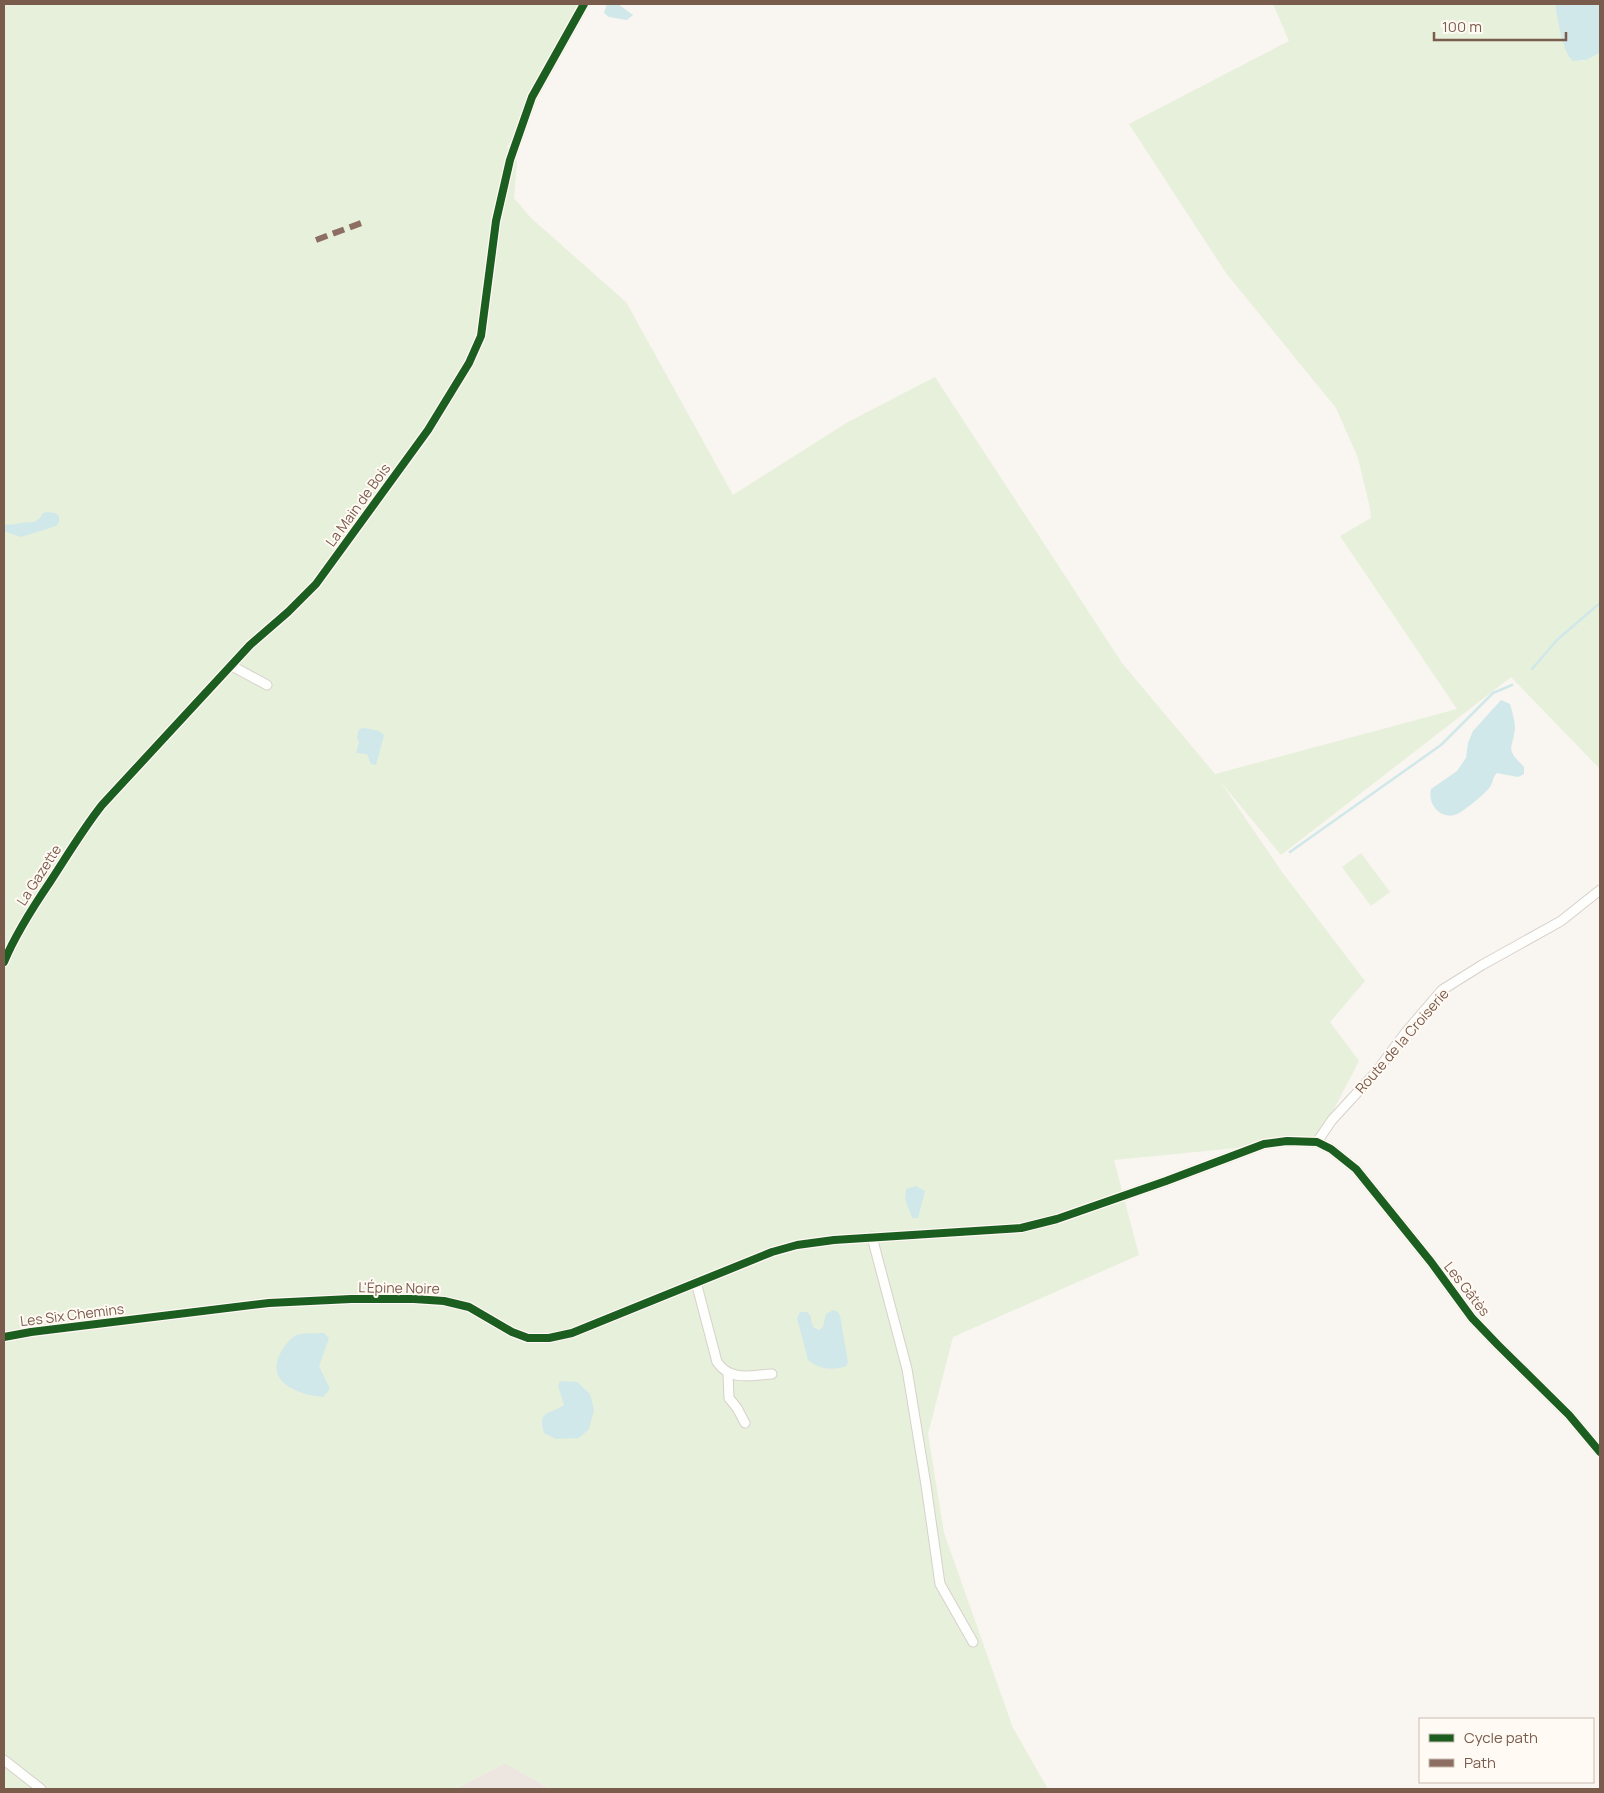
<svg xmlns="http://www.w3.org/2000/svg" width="1604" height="1793" font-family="Manrope,sans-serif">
  <rect width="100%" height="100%" fill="#f9f5f0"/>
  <path fill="#ede5e0" d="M 505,1763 L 550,1789 L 456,1789 Z"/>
  <path fill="#e7f0db" d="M 4,4 L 589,4 L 507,147 L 517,162 L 514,198 L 531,218 L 626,302 L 733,495 L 848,422 L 935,377 L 1122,663 L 1215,774 L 1457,709 L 1340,536 L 1371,518 L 1370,508 L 1358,458 L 1336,408 L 1226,273 L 1129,124 L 1289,41 L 1273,4 L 1555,4 L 1565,47 L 1571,59 L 1583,61 L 1600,53 L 1600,769 L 1511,677 L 1281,855 L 1220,781 L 1282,872 L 1365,981 L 1330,1022 L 1359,1061 L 1318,1140 L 1114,1160 L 1139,1255 L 953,1337 L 928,1434 L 944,1533 L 1013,1728 L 1048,1789 L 550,1789 L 505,1763 L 456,1789 L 4,1789 Z
    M 1361,853 L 1390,892 L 1371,906 L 1342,867 Z"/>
  <path fill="#d0e8ea" d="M 607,4 L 618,4 L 633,15 L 627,20 L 609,17 L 604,13 Z
    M 1555,4 L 1600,4 L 1600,53 L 1586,60 L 1573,61 C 1562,52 1558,19 1555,4 Z
    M 47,512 L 55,513 L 59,516 L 59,522 L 56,526 L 21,537 L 4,531 L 4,524 C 11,526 14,524 21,523 C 33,521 36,525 43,513 Z
    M 1501,700 L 1510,704 C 1512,711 1515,721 1515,728 C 1512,752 1505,747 1524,767 L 1524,774 L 1518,777 L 1497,773 C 1492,778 1493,783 1490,787 C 1487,792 1464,811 1459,813 C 1443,822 1427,806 1431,789 L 1457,771 L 1466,758 L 1468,743 L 1473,731 Z
    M 365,728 L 379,731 L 384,735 L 376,765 L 371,764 L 367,754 L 356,753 L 359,742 L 357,737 L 359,729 Z
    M 916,1186 L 925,1191 L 918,1218 L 912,1218 L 905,1199 L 906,1189 Z
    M 833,1310 L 838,1312 L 840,1316 L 848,1362 L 846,1366 C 834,1371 818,1369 808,1360 L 797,1318 L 800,1312 L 807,1312 L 810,1315 L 813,1327 L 819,1330 L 823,1327 L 826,1314 Z
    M 324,1333 L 329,1338 L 319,1366 L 330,1389 L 323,1397 C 298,1395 264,1382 281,1352 C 285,1345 290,1338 297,1335 C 305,1332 316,1334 324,1333 Z
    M 560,1381 L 577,1382 L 590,1394 L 592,1401 L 594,1410 L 589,1429 L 579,1438 L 556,1439 L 544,1433 C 536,1409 553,1414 564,1405 L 558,1386 Z"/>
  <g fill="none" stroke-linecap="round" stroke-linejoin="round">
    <path stroke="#d0e8ea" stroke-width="2.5" d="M 1532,669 L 1557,640 L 1600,603
      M 1290,852 L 1441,745 L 1493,693 L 1512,685"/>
    <defs>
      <path id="minor" d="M 232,666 L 267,685
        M 4,962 C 16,933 33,907 50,882 C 67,856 83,829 102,805 L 250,645 L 288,612 L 316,584 L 428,430 L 469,363 L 481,336 L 496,221 L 510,160 L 532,97 L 584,4
        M 1317,1142 L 1332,1120 L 1377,1071 L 1406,1032 L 1442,990 L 1482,965 L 1561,921 L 1600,890
        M 872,1237 L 907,1369 L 926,1485 L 940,1584 L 973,1642
        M 696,1282 L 717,1362 C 731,1382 751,1375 772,1374
        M 4,1337 L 31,1332 L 269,1303 L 351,1299 L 414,1299 L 444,1301 L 469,1307 L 512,1332 L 528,1338 L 549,1338 L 572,1333 L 772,1252 L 797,1245 L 834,1240 L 1021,1228 L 1057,1219 L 1166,1181 L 1264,1144 L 1287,1141 L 1317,1142 L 1331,1149 L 1356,1169 L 1431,1262 L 1472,1318 L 1498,1345 L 1569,1415 L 1600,1452
        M 728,1373 L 729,1398 L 737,1408 L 745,1423
        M 4,1760 L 41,1789"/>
    </defs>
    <use href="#minor" stroke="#d7d1cb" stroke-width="11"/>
    <use href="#minor" stroke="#fefefd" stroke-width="9"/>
    <path stroke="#8d6e63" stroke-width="6" stroke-dasharray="12 6" stroke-linecap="butt" d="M 316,240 L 364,222"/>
    <defs>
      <path id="cycleway" d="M 4,962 C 16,933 33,907 50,882 C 67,856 83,829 102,805 L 250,645 L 288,612 L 316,584 L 428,430 L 469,363 L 481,336 L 496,221 L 510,160 L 532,97 L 584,4
        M 4,1337 L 31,1332 L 269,1303 L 351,1299 L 414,1299 L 444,1301 L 469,1307 L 512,1332 L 528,1338 L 549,1338 L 572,1333 L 772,1252 L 797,1245 L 834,1240 L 1021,1228 L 1057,1219 L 1166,1181 L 1264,1144 L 1287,1141 L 1317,1142 L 1331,1149 L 1356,1169 L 1431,1262 L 1472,1318 L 1498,1345 L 1569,1415 L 1600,1452"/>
    </defs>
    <use href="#cycleway" stroke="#fffaf3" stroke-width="11"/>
    <use href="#cycleway" stroke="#1b5e20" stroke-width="8"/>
  </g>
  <g text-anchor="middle" stroke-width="4" stroke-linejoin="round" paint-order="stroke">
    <g font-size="14" fill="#7a5c4d" stroke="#fffaf3">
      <text transform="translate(358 505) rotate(-54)" y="5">La Main de Bois</text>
      <text transform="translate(39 875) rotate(-57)" y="5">La Gazette</text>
      <text transform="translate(1402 1041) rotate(-49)" y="5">Route de la Croiserie</text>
      <text transform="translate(399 1288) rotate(1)" y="5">L'Épine Noire</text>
      <text transform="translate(1467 1289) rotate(52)" y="5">Les Gâtès</text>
      <text transform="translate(72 1315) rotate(-7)" y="5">Les Six Chemins</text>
    </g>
  </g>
  <rect width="1604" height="1793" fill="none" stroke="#7a5c4d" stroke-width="10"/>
  <rect x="1419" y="1718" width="175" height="65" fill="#fffaf3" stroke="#cabbb1"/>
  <rect x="1429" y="1734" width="25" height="8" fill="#1b5e20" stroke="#cabbb1"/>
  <text x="1464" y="1743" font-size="15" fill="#7a5c4d">Cycle path</text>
  <rect x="1429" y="1759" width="25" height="8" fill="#8d6e63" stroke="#cabbb1"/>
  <text x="1464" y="1768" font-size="15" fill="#7a5c4d">Path</text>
  <path d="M1434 32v8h132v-8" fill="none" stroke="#7a5c4d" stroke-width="2.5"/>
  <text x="1442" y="32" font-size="15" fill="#7a5c4d" stroke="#fffaf3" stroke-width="4" paint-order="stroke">100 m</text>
</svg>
